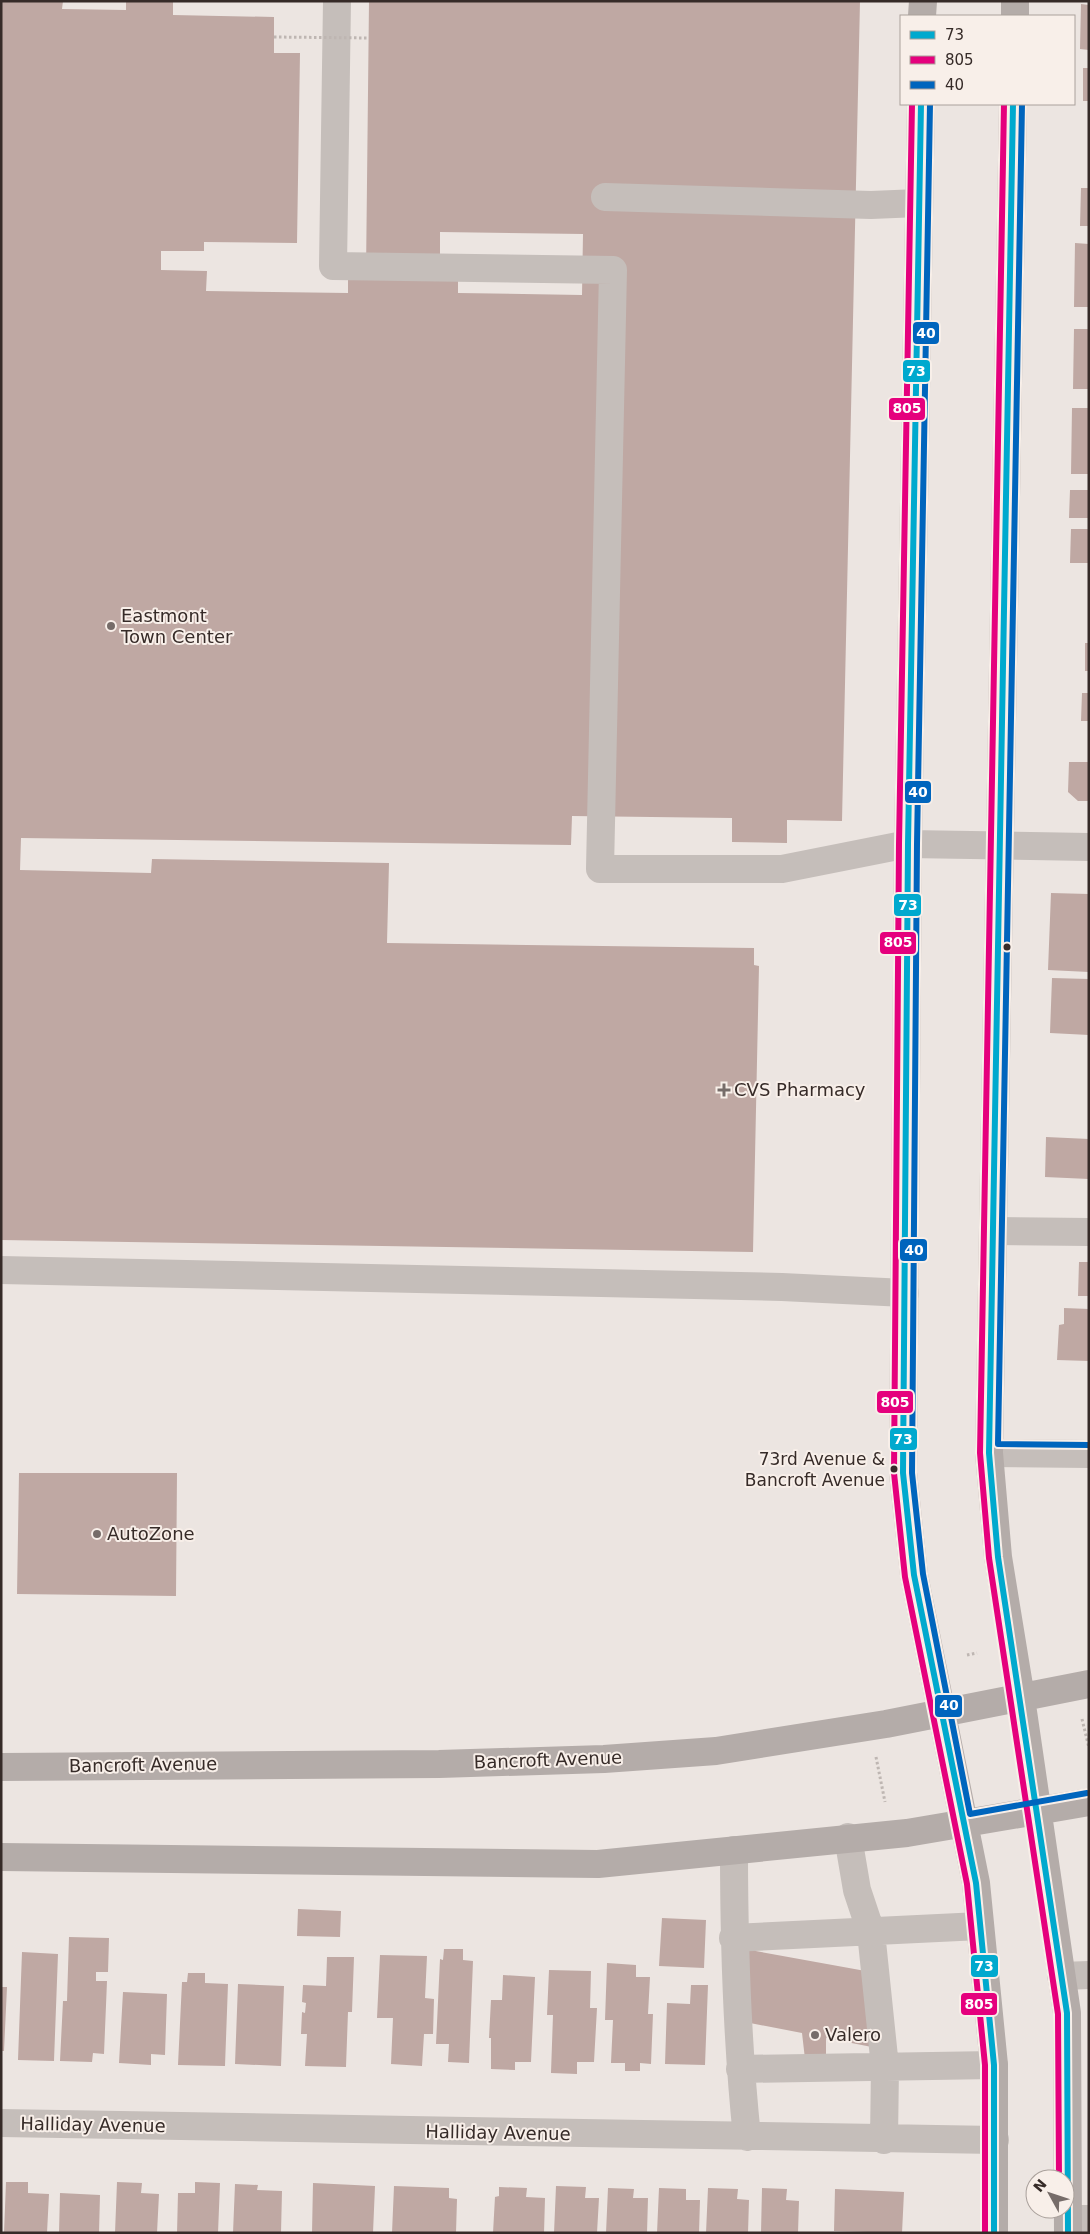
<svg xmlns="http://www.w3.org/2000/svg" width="1090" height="2234" font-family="'DejaVu Sans',sans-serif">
  <rect width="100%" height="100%" fill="#ece5e1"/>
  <path fill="#bfa8a3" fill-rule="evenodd" d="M 1,1 L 63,1 L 62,9 L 126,10 L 126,1 L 173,1 L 173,15 L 274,17 L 274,53 L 300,53 L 297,243 L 204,242 L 204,251 L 161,251 L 161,270 L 207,271 L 206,291 L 348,293 L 348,273 L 366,274 L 369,1 L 860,1 L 842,821 L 787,820 L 787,843 L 732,842 L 732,818 L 572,816 L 571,845 L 21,838 L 20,870 L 151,873 L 152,859 L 389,863 L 387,943 L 754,948 L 754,965 L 759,966 L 753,1252 L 1,1240 ZM 440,232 L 583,234 L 582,295 L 458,293 L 458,275 L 440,275 Z
    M 1081,4 L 1089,5 L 1089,50 L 1080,49 Z
    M 1083,68 L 1089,68 L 1089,101 L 1083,101 Z
    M 1081,188 L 1089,188 L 1089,226 L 1080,226 Z
    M 1075,243 L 1089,244 L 1089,307 L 1074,307 Z
    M 1074,329 L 1089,329 L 1089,389 L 1073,389 Z
    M 1072,408 L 1089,408 L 1089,474 L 1071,474 Z
    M 1070,490 L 1089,490 L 1089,518 L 1069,518 Z
    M 1071,529 L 1089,529 L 1089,563 L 1070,563 Z
    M 1085,643 L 1089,643 L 1089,671 L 1085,671 Z
    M 1082,693 L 1089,693 L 1089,721 L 1081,721 Z
    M 1069,762 L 1089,762 L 1089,801 L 1078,801 L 1068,792 Z
    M 1051,893 L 1089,894 L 1089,972 L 1048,970 Z
    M 1052,978 L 1089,979 L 1089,1035 L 1050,1033 Z
    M 1046,1137 L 1089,1139 L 1089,1179 L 1045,1177 Z
    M 1079,1262 L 1089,1262 L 1089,1296 L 1078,1296 Z
    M 1064,1308 L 1089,1309 L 1089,1361 L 1057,1360 L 1059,1325 L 1064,1324 Z
    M 19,1473 L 177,1473 L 176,1596 L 17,1594 Z
    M 298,1909 L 341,1911 L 340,1937 L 297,1936 Z
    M 662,1918 L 706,1920 L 704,1968 L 659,1966 Z
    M 69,1937 L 109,1938 L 108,1972 L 96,1972 L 96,1981 L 107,1981 L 104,2054 L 93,2053 L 92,2062 L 60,2061 L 63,2001 L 67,2001 Z
    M 739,1948 L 871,1972 L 877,2048 L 826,2038 L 826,2058 L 805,2059 L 802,2033 L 750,2023 Z
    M 444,1949 L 463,1949 L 463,1960 L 473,1961 L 469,2063 L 448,2062 L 449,2044 L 436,2044 L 440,1959 L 443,1960 Z
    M 22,1952 L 58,1954 L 54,2061 L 18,2060 Z
    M 380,1955 L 427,1956 L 425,1998 L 434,1999 L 433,2034 L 424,2034 L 422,2066 L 391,2064 L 393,2018 L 377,2018 Z
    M 327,1957 L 354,1957 L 352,2012 L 348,2012 L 346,2067 L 305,2066 L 307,2034 L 301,2034 L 302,2012 L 305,2013 L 306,2003 L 302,2002 L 303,1985 L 326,1986 Z
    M 607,1963 L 636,1965 L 636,1977 L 650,1977 L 648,2014 L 653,2014 L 651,2064 L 640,2063 L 640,2071 L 625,2071 L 625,2063 L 611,2063 L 613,2020 L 605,2020 Z
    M 549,1970 L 591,1971 L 590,2008 L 597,2008 L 594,2062 L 577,2062 L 577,2074 L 551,2073 L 553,2015 L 547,2015 Z
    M 188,1973 L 205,1973 L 205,1983 L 228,1984 L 225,2066 L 178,2065 L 182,1982 L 187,1982 Z
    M 503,1975 L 535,1977 L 531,2062 L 515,2062 L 515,2070 L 491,2069 L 491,2038 L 489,2038 L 491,2000 L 502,2000 Z
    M 238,1984 L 284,1986 L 281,2066 L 235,2064 Z
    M 691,1985 L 708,1985 L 705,2065 L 665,2064 L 667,2003 L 690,2004 Z
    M 1,1987 L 7,1987 L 4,2051 L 1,2051 Z
    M 123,1992 L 167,1994 L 165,2055 L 151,2054 L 151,2065 L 119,2063 Z
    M 6,2182 L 28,2182 L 28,2193 L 49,2194 L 47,2233 L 4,2233 Z
    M 117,2182 L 142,2183 L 141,2193 L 159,2194 L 157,2233 L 115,2233 Z
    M 195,2182 L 220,2183 L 218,2233 L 177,2233 L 178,2193 L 195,2193 Z
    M 313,2183 L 375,2186 L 373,2233 L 312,2233 Z
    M 235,2184 L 258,2185 L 257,2190 L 282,2191 L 281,2233 L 233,2233 Z
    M 394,2186 L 449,2188 L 449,2198 L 457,2199 L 456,2233 L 392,2233 Z
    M 556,2186 L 586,2187 L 585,2198 L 599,2198 L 597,2233 L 554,2233 Z
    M 499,2187 L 527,2188 L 526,2197 L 545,2198 L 544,2233 L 493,2233 L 495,2197 L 499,2196 Z
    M 608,2188 L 634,2189 L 633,2198 L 648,2198 L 647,2233 L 606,2233 Z
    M 659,2188 L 686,2189 L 686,2200 L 700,2200 L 699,2233 L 657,2233 Z
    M 708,2188 L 738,2189 L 737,2199 L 749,2200 L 748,2233 L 706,2233 Z
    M 762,2188 L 787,2189 L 786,2200 L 799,2201 L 798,2233 L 761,2233 Z
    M 835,2189 L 904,2192 L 902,2233 L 834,2231 Z
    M 60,2193 L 100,2195 L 99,2233 L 59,2233 Z"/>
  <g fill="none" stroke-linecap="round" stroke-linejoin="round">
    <path stroke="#beb6b2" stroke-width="3" stroke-dasharray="2.5 2.5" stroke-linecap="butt" d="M 967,1655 L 977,1653
      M 1082,1719 L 1089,1748
      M 876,1757 L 885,1802"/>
    <path stroke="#c5beba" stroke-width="28" d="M 337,1 L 333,266 L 613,270 L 600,869 L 782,869 L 908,844 L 1089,847
      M 605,197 L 871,205 L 919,203
      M 993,1231 L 1089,1232
      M 1,1270 L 782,1287 L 905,1293
      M 989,1453 L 1089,1454
      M 848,1837 L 857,1890 L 871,1932 L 885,2067 L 884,2140
      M 734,1850 C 734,1946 737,2041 747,2137
      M 733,1938 L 980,1926
      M 1061,1976 L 1089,1975
      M 740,2069 L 994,2065
      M 1,2123 L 995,2140
      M 1069,2219 L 1089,2219"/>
    <path stroke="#b4aca9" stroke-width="28" d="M 922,16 L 923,1
      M 1015,16 L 1015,1
      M 921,104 L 908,844 L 903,1473 L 914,1575 L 976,1883 L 994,2065 L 994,2233
      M 1013,104 L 989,1453 L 998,1557 L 1021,1698 L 1067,2013 L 1068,2233
      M 1,1767 L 439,1764 L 604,1759 L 716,1751 L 886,1724 L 1089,1684
      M 1,1857 L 598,1864 L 907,1833 L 1089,1802"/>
    <path stroke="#beb6b2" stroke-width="3" stroke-dasharray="2.5 2.5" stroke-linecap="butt" d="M 274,37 L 369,38"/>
    <defs>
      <path id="bus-1" d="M 921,104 L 908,844 L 903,1473 L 914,1575 L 976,1883 L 994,2065 L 994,2233
        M 1013,104 L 989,1453 L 998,1557 L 1067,2013 L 1068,2233"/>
      <path id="bus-2" d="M 912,104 L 899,844 L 894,1473 L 905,1577 L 967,1884 L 985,2065 L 985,2233
        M 1004,104 L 980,1453 L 989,1558 L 1058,2014 L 1059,2179"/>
      <path id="bus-3" d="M 930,104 L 917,844 L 912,1473 L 923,1574 L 970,1814 L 1087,1793
        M 1022,104 L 998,1444 L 1089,1445"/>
    </defs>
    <use href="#bus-1" stroke="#f8efe9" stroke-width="10"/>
    <use href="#bus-2" stroke="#f8efe9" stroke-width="10"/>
    <use href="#bus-3" stroke="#f8efe9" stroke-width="10"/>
    <use href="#bus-1" stroke="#00a9ce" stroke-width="6"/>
    <use href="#bus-2" stroke="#e5007d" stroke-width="6"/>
    <use href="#bus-3" stroke="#0065bd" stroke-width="6"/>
  </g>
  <g fill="#766c69" stroke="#f8efe9" stroke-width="2">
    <circle cx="111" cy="626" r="5"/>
    <path d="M721.5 1082.5h5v5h5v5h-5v5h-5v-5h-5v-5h5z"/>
    <circle cx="97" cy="1534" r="5"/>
    <circle cx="815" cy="2035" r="5"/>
  </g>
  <g fill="#362b28" stroke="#f8efe9" stroke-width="2">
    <circle cx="1007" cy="947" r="4.5"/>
    <circle cx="894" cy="1469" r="4.5"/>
  </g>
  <g text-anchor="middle" stroke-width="4" stroke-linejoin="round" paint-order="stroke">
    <g font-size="17" fill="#362b28" stroke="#f8efe9" text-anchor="end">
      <text x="885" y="1465">73rd Avenue &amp;<tspan x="885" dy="21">Bancroft Avenue</tspan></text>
    </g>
    <g font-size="18" fill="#362b28" stroke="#f8efe9" text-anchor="start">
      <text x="121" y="622">Eastmont<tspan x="121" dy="21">Town Center</tspan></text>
      <text x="734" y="1096">CVS Pharmacy</text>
      <text x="107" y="1540">AutoZone</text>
      <text x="825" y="2041">Valero</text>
    </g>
    <g font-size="18" fill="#362b28" stroke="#f8efe9">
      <text transform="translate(548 1760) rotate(-2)" y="6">Bancroft Avenue</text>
      <text transform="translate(143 1765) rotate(-1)" y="6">Bancroft Avenue</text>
      <text transform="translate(93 2125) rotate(1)" y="6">Halliday Avenue</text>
      <text transform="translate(498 2133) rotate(1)" y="6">Halliday Avenue</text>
    </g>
  </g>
  <g stroke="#f8efe9" stroke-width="2">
    <rect x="912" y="321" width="28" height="24" rx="5" fill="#0065bd"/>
    <rect x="902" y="359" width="29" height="24" rx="5" fill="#00a9ce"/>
    <rect x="888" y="397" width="38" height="24" rx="5" fill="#e5007d"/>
    <rect x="904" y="780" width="28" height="24" rx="5" fill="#0065bd"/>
    <rect x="893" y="893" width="29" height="24" rx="5" fill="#00a9ce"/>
    <rect x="879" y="931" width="38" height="24" rx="5" fill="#e5007d"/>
    <rect x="899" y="1238" width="29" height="24" rx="5" fill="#0065bd"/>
    <rect x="876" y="1390" width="38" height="24" rx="5" fill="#e5007d"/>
    <rect x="889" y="1427" width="29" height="24" rx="5" fill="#00a9ce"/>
    <rect x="934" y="1694" width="29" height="24" rx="5" fill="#0065bd"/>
    <rect x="970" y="1954" width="29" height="24" rx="5" fill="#00a9ce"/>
    <rect x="960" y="1992" width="38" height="24" rx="5" fill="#e5007d"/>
  </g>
  <g font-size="14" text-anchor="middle" font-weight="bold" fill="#fff">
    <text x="926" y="338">40</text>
    <text x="916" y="376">73</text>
    <text x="907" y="413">805</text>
    <text x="918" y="797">40</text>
    <text x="908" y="910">73</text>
    <text x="898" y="947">805</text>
    <text x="914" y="1255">40</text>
    <text x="895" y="1407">805</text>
    <text x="903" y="1444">73</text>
    <text x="949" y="1710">40</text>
    <text x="984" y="1971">73</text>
    <text x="979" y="2009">805</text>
  </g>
  <rect width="1090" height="2234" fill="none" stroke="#362b28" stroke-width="5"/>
  <rect x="900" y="15" width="175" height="90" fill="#f8efe9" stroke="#aaa19c"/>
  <rect x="910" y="31" width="25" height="8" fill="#00a9ce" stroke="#aaa19c"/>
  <text x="945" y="40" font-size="15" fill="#362b28">73</text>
  <rect x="910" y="56" width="25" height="8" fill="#e5007d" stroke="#aaa19c"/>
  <text x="945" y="65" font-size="15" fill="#362b28">805</text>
  <rect x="910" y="81" width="25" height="8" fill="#0065bd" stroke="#aaa19c"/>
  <text x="945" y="90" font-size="15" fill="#362b28">40</text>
  <g transform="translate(1050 2194) rotate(310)"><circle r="24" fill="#f8efe9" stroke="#aaa19c"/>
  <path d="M0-4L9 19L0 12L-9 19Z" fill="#766c69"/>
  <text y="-8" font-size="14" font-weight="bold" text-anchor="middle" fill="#362b28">N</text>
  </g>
</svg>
